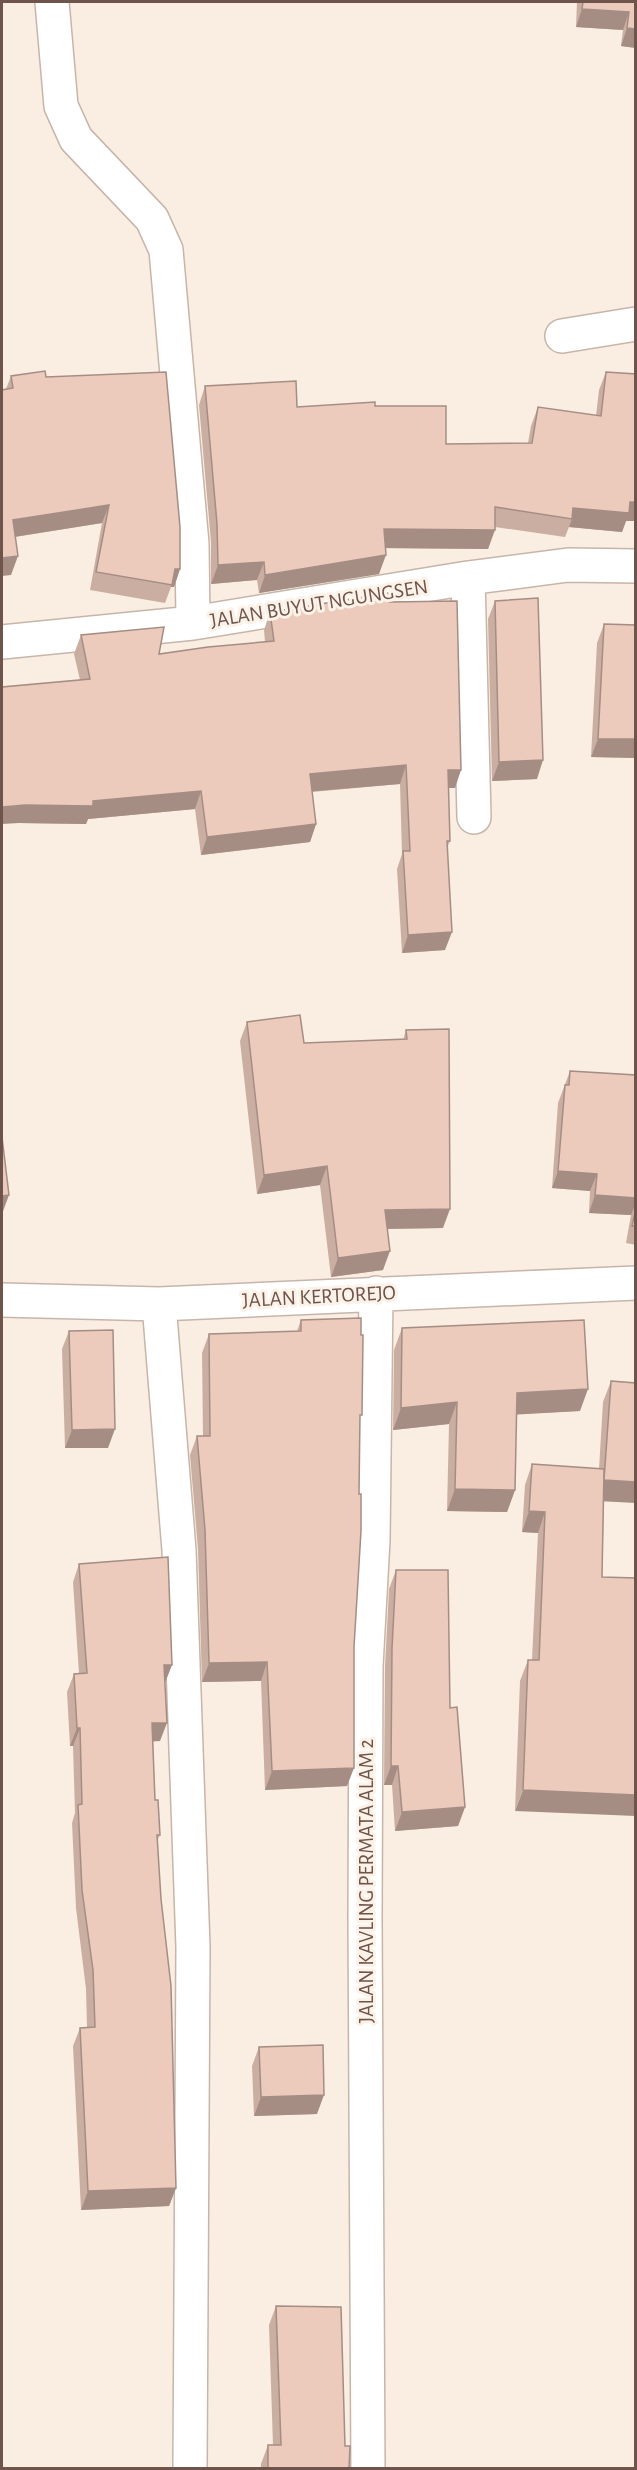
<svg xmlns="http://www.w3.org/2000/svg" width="637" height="2470" font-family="'Alegreya Sans',sans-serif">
  <rect width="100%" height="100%" fill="#f9eee1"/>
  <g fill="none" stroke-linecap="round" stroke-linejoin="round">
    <defs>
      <path id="minor" d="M 52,2 L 61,106 L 76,139 L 152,219 L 166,250 L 192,544 L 193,623
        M 562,336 L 636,324
        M 468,578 L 474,817
        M 2,642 L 193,623 L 468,578 L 568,565 L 636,566
        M 2,1300 L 159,1304 L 636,1283
        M 159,1304 L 179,1550 L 193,1947 L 190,2467
        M 368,2468 L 365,1918 L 366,1666 L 373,1540 L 376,1293"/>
    </defs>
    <use href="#minor" stroke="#c8b5aa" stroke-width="36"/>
    <use href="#minor" stroke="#fff" stroke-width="33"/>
  </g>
  <path fill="#cbaea2" d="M 577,2 L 636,2 L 636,48 L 621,46 L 623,30 L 576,27 Z
    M 606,372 L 636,374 L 636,521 L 626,521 L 622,532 L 569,527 L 565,537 L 495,527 L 488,549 L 385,548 L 379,574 L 259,593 L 257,580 L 211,584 L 211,542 L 199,405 L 205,386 L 297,407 L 375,406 L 446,444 L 528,443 L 531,426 L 538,407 L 596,416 L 599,390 Z
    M 11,376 L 46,377 L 180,569 L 174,587 L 171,587 L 165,603 L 90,590 L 102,523 L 15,537 L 11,575 L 6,389 Z
    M 495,601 L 537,779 L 492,781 L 488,619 Z
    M 389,602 L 455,788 L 448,788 L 450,841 L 447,848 L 445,950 L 402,953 L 397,869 L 402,854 L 400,784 L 312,792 L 316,824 L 310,842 L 201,855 L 195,809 L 88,819 L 86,824 L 19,823 L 80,680 L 74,654 L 81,635 L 159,654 L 265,642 L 264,630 L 270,612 Z
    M 604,624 L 636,758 L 591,757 L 597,643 Z
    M 247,1022 L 304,1043 L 403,1040 L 406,1030 L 443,1228 L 387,1229 L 383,1270 L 331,1277 L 320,1185 L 257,1194 L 240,1041 Z
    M 570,1071 L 636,1075 L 636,1245 L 626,1243 L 631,1215 L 589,1213 L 590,1191 L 552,1188 L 558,1103 Z
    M 301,1320 L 360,1421 L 347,1786 L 265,1790 L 261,1681 L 202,1682 L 198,1549 L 190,1455 L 197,1436 L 203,1436 L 202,1353 L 209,1334 L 297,1331 Z
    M 402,1328 L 580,1411 L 516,1414 L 515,1490 L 507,1512 L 447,1511 L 449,1424 L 393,1430 L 394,1350 Z
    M 69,1331 L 108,1448 L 65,1448 L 62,1349 Z
    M 611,1381 L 604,1501 L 602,1577 L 515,1811 L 520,1681 L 528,1660 L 532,1660 L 538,1533 L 522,1532 L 525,1485 L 532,1464 L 599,1469 L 603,1402 Z
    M 79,1564 L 165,1683 L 160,1741 L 153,1741 L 155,1800 L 160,1835 L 157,1841 L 176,2188 L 169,2206 L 81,2210 L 73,2046 L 80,2028 L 87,2027 L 86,1989 L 76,1908 L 72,1823 L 75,1813 L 73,1746 L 70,1746 L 67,1692 L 74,1674 L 79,1674 L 73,1582 Z
    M 396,1570 L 450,1708 L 465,1807 L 458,1826 L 395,1831 L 392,1785 L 384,1785 L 385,1667 L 389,1589 Z
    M 259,2047 L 317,2114 L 254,2116 L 252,2066 Z
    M 276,2306 L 345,2446 L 349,2469 L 261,2469 L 261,2464 L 268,2445 L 273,2445 L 269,2325 Z"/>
  <path fill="#a58d84" d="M 582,9 L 629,12 L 623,30 L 576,27 Z
    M 627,28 L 636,29 L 636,48 L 621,46 Z
    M 630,502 L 636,502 L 636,521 L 626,521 L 622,532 L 569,527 L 572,519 L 573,508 Z
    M 109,505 L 102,523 L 7,538 L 13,520 Z
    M 384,529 L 495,530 L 488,549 L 377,548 Z
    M 386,555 L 379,574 L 259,593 L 265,575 Z
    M 18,556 L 11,575 L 2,576 L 2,558 Z
    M 264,562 L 257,580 L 211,584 L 218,565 Z
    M 175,569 L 180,569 L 174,587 L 171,587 Z
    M 598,739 L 636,739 L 636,758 L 591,757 Z
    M 543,760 L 537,779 L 492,781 L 499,762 Z
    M 406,765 L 400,784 L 304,792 L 310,774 Z
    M 448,770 L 461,770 L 455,788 L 441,788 Z
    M 201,791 L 195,809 L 88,819 L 86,824 L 19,823 L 2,824 L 2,807 L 93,801 Z
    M 316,824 L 310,842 L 201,855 L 207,837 Z
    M 452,932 L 445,950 L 402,953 L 408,935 Z
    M 327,1166 L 320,1185 L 257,1194 L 264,1175 Z
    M 558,1171 L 597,1174 L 590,1191 L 552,1188 Z
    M 9,1195 L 2,1214 L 2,1196 Z
    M 595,1195 L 636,1198 L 636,1203 L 631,1215 L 589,1213 Z
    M 450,1209 L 443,1228 L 378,1229 L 385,1210 Z
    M 390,1251 L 383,1270 L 331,1277 L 338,1258 Z
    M 588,1389 L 580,1411 L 509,1415 L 517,1393 Z
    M 457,1402 L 449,1424 L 393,1430 L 401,1408 Z
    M 115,1429 L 108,1448 L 65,1448 L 72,1430 Z
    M 604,1480 L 636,1482 L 636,1503 L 597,1501 Z
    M 455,1489 L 515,1490 L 507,1512 L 447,1511 Z
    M 529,1511 L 545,1512 L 538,1533 L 522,1532 Z
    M 267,1662 L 261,1681 L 202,1682 L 209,1663 Z
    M 164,1665 L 172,1665 L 165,1683 Z
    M 152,1723 L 167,1723 L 160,1741 L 145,1742 Z
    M 77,1728 L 80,1728 L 73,1746 L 70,1746 Z
    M 391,1766 L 398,1766 L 392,1785 L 384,1785 Z
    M 354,1768 L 347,1786 L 265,1790 L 272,1771 Z
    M 523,1790 L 636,1795 L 636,1816 L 515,1811 Z
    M 465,1807 L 458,1826 L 395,1831 L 402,1812 Z
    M 324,2095 L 317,2114 L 254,2116 L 261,2097 Z
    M 176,2188 L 169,2206 L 81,2210 L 88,2191 Z"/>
  <path fill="#eccabc" stroke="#a58d84" stroke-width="1.5" d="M 583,2 L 636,2 L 636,29 L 627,28 L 629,12 L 582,9 Z
    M 45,371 L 46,377 L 166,372 L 180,527 L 180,569 L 175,569 L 172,585 L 96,572 L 109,505 L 13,520 L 18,556 L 2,558 L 2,390 L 13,388 L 11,376 Z
    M 606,372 L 636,374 L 636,502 L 630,502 L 629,513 L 573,508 L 572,519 L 495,507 L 495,530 L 384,529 L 386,555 L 265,575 L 264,562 L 218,565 L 217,524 L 205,386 L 296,381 L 297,407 L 375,402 L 375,406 L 446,406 L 446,444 L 532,443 L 538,407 L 601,416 Z
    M 389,593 L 389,602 L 457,601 L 461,770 L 448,770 L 450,841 L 447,841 L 452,932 L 408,935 L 403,851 L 410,851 L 406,765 L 310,774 L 316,824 L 207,837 L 201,791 L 93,801 L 93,806 L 25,805 L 2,807 L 2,687 L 90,679 L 81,635 L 164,627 L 159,654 L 208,647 L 274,641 L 270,612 Z
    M 538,598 L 543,760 L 499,762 L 495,601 Z
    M 604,624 L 636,625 L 636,739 L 598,739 Z
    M 300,1015 L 304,1043 L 407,1039 L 406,1030 L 449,1029 L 450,1209 L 385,1210 L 390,1251 L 338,1258 L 327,1166 L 264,1175 L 247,1022 Z
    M 570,1071 L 636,1075 L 636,1198 L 595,1195 L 597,1174 L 558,1171 L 565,1085 L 569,1085 Z
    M 2,1137 L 9,1195 L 2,1196 Z
    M 636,1208 L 636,1226 L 632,1226 Z
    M 361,1318 L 361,1335 L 363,1335 L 362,1415 L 360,1415 L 359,1494 L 361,1494 L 361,1531 L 354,1647 L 354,1768 L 272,1771 L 267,1662 L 209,1663 L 205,1530 L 197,1436 L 210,1436 L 209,1334 L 301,1331 L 301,1320 Z
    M 584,1320 L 588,1389 L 517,1393 L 515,1490 L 455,1489 L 457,1402 L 401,1408 L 402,1328 Z
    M 113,1330 L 115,1429 L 72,1430 L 69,1331 Z
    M 611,1381 L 636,1383 L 636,1482 L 604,1480 Z
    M 532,1464 L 604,1469 L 602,1577 L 636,1578 L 636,1795 L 523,1790 L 528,1660 L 539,1660 L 545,1512 L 529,1511 Z
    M 168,1557 L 172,1665 L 164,1665 L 167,1723 L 152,1723 L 155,1800 L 158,1800 L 160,1835 L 157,1835 L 161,1899 L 171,1986 L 176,2188 L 88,2191 L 80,2028 L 95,2027 L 93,1970 L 82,1890 L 78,1805 L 82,1804 L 80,1728 L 77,1728 L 74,1674 L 87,1673 L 79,1564 Z
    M 396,1570 L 448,1570 L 450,1708 L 457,1707 L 465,1807 L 402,1812 L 398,1766 L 391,1766 L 392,1648 Z
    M 323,2045 L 324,2095 L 261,2097 L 259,2047 Z
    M 276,2306 L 341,2307 L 345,2446 L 350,2446 L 349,2469 L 268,2469 L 268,2445 L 281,2445 Z"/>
  <g text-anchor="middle" stroke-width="6" stroke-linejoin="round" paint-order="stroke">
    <g font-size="21" fill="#6e544b" stroke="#fdf2e7">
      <text transform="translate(319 603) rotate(-9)" y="7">JALAN BUYUT NGUNGSEN</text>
      <text transform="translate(319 1296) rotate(-3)" y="7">JALAN KERTOREJO</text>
      <text transform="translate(366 1881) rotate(-90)" y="7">JALAN KAVLING PERMATA ALAM 2</text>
    </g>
  </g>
  <rect width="637" height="2470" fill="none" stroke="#6e544b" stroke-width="6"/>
</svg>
